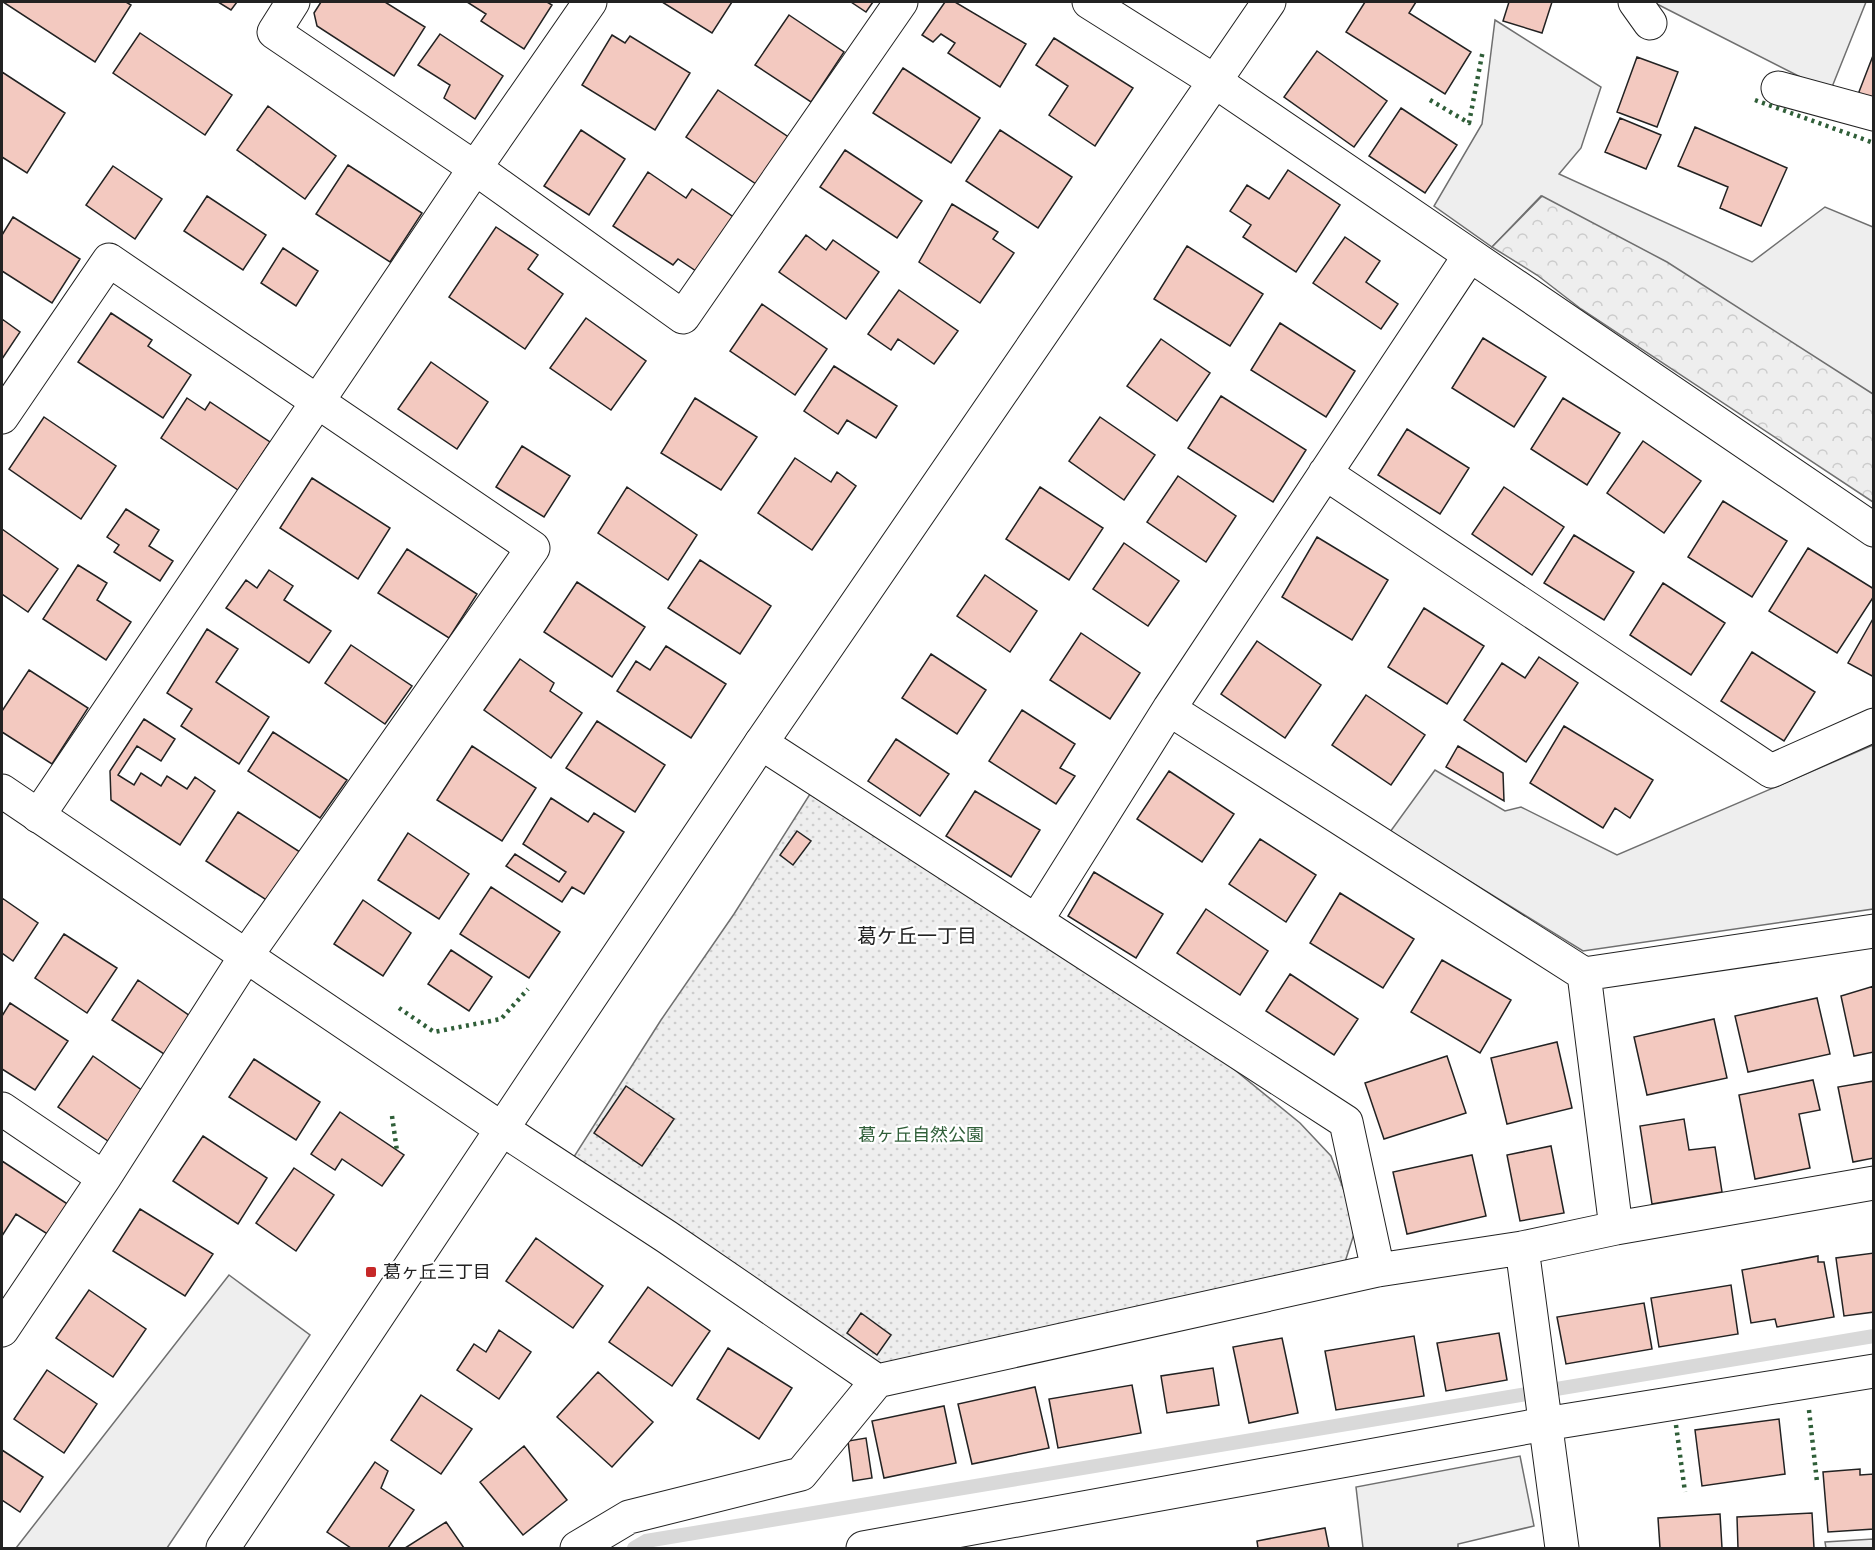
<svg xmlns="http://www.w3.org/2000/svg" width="1875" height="1550" font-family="Helvetica,'Noto Sans JP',sans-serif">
  <defs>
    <pattern id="forest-crowns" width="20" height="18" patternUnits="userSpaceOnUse" patternTransform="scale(1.5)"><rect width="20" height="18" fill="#eee"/><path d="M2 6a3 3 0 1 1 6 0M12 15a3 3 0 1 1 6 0" fill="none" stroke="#ccc"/></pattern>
    <pattern id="park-dots" width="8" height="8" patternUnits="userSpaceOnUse" patternTransform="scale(1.5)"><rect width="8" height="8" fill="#eee"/><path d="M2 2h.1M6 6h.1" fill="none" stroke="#ccc" stroke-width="1.8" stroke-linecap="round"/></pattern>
  </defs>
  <rect width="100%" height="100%" fill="#fff"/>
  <path fill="#eee" stroke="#6f6f6f" stroke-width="1.5" d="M 1653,2 L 1866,2 L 1830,92 Z
    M 1495,20 L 1601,87 L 1581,148 L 1559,174 L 1752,262 L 1825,207 L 1873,227 L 1873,395 L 1541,196 L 1492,247 L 1434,206 L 1482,124 Z
    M 1873,745 L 1873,909 L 1583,951 L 1390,832 L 1435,770 L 1505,811 L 1521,807 L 1617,855 Z
    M 229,1275 L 310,1335 L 167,1548 L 16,1548 Z
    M 1520,1456 L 1534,1526 L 1458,1544 L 1458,1548 L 1363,1548 L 1356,1487 Z
    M 1873,1539 L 1873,1548 L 1826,1548 L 1825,1542 Z"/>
  <path fill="url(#forest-crowns)" stroke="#6f6f6f" stroke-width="1.5" d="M 1542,196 L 1667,262 L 1873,394 L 1873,502 L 1581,309 L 1537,275 L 1492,247 Z"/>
  <path fill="url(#park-dots)" stroke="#6f6f6f" stroke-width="1.5" d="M 810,794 L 1219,1057 L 1300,1123 L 1331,1156 L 1349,1204 L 1354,1234 L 1344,1265 L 877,1381 L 570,1163 L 661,1020 L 734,914 Z"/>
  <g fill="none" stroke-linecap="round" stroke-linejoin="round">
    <path stroke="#d9d9d9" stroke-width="14" d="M 634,1548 L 646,1541 L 1874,1336"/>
  </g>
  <path fill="#f3c9c0" stroke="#222" stroke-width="1.5" d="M 3,2 L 126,2 L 131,5 L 95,62 Z
    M 218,2 L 237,2 L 231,10 Z
    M 321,2 L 385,2 L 425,27 L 394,76 L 317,26 L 314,13 Z
    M 467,2 L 547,2 L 552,5 L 524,49 L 481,21 L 486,14 Z
    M 662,2 L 732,2 L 712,33 Z
    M 851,2 L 873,2 L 866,12 Z
    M 945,2 L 955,2 L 1026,44 L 1000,87 L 948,53 L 955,43 L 941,34 L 933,42 L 922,35 Z
    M 1365,2 L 1416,2 L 1409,13 L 1471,52 L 1445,94 L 1346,32 Z
    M 1509,2 L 1552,2 L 1542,33 L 1503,21 Z
    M 789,15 L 844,52 L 811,102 L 755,65 Z
    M 140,33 L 232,95 L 205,135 L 113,73 Z
    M 440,34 L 503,76 L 475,119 L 444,98 L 450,85 L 418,65 Z
    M 612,35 L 625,43 L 630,36 L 690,73 L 655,130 L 582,85 Z
    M 1054,38 L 1133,88 L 1095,146 L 1049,115 L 1068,86 L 1036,65 Z
    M 1317,51 L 1387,101 L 1354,147 L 1284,97 Z
    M 1874,53 L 1874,103 L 1857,97 Z
    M 1637,57 L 1678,72 L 1657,127 L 1617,112 Z
    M 903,68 L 980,118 L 951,163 L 873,113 Z
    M 2,72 L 65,113 L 27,173 L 2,157 Z
    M 718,90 L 790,138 L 759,186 L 686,137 Z
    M 268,106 L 336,156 L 305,199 L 237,150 Z
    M 1401,108 L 1457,145 L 1425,193 L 1369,156 Z
    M 1620,118 L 1661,135 L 1646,169 L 1605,152 Z
    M 1695,127 L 1787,168 L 1761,226 L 1720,208 L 1728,187 L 1678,166 Z
    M 581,130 L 625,159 L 589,215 L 544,186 Z
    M 1000,130 L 1072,177 L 1038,228 L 966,181 Z
    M 845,150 L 922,201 L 897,238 L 820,187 Z
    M 348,165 L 422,213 L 390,262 L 316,214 Z
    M 113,166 L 162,199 L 135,239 L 86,205 Z
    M 1288,170 L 1340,205 L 1296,272 L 1243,237 L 1251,225 L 1230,211 L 1247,185 L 1269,199 Z
    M 648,172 L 686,198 L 692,189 L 735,218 L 699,273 L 678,259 L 673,265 L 613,226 Z
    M 207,196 L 266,235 L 243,270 L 184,231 Z
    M 952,204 L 998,232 L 993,239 L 1014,253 L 980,303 L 919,262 Z
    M 13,217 L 80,259 L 52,303 L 2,271 L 2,235 Z
    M 496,227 L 538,255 L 528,269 L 563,294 L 525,349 L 449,297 Z
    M 806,235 L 826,250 L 833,240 L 879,272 L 846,319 L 779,272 Z
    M 1345,237 L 1380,261 L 1366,282 L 1398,304 L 1381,329 L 1313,283 Z
    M 1187,246 L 1263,294 L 1230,346 L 1154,299 Z
    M 283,248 L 318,271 L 296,306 L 261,283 Z
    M 899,290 L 958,331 L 934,364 L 898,339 L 891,350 L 868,334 Z
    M 762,304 L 827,349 L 795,395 L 730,351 Z
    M 111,313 L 152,340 L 148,346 L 191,375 L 163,418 L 78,362 Z
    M 586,318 L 646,361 L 611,410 L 550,368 Z
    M 2,319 L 20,332 L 2,359 Z
    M 1280,323 L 1355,371 L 1326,417 L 1251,370 Z
    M 1483,338 L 1546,377 L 1514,427 L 1452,388 Z
    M 1161,339 L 1210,373 L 1177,421 L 1127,386 Z
    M 431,362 L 488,402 L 457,449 L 398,409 Z
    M 834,366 L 897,406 L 876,438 L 847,420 L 838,434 L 804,411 Z
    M 1221,396 L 1306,450 L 1273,502 L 1188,448 Z
    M 187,398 L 205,410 L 210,402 L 270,442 L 238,490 L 161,438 Z
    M 695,398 L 757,437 L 721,490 L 661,453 Z
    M 1563,398 L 1620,433 L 1587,485 L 1531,449 Z
    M 44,417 L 116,466 L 81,519 L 9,469 Z
    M 1100,417 L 1155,455 L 1124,500 L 1069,461 Z
    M 1407,429 L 1469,468 L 1440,514 L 1378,475 Z
    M 1643,441 L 1701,481 L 1664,533 L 1607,493 Z
    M 522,446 L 570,476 L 544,517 L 496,487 Z
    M 795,458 L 831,482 L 837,472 L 856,486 L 812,550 L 758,513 Z
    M 1178,476 L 1236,516 L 1206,562 L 1147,522 Z
    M 312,478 L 390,528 L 358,579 L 280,528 Z
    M 627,487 L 697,535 L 668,580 L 598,533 Z
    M 1040,487 L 1103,528 L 1069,580 L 1006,539 Z
    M 1504,487 L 1564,527 L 1532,575 L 1472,534 Z
    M 1723,501 L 1787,541 L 1752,597 L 1688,557 Z
    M 126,509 L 159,530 L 149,546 L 173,561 L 160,581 L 114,552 L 119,545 L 107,537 Z
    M 2,529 L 58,569 L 28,612 L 2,594 Z
    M 1574,535 L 1634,572 L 1604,620 L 1544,583 Z
    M 1317,537 L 1388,580 L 1352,640 L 1282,597 Z
    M 1124,543 L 1179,581 L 1148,626 L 1093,589 Z
    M 1808,548 L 1874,589 L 1874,596 L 1837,653 L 1769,611 Z
    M 407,549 L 477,594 L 449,638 L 378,593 Z
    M 700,560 L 771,606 L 740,654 L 668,608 Z
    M 78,565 L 107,583 L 97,600 L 131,622 L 106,660 L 43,619 Z
    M 269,570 L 293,586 L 284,600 L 331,631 L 309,663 L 226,608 L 246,580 L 257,588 Z
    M 985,575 L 1037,611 L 1010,652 L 957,616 Z
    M 577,582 L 645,627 L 612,677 L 544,632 Z
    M 1663,583 L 1725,623 L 1691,675 L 1630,635 Z
    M 1424,608 L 1484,646 L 1447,704 L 1388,667 Z
    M 1874,617 L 1874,677 L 1848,663 Z
    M 207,629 L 238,649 L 216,682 L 269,717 L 239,764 L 181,726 L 192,709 L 167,693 Z
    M 1081,633 L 1140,673 L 1110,719 L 1050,680 Z
    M 1257,641 L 1321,685 L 1285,738 L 1221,694 Z
    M 351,645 L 412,686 L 385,724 L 325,683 Z
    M 666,646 L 726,684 L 691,738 L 617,691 L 636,661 L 650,670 Z
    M 1752,652 L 1815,692 L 1784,741 L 1721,701 Z
    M 931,654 L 986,690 L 957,734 L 902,698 Z
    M 1539,657 L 1578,683 L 1526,762 L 1464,720 L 1502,663 L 1525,678 Z
    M 520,659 L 554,683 L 550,691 L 582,713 L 551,758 L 484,710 Z
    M 29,670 L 88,708 L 52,764 L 2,732 L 2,711 Z
    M 1366,695 L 1425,735 L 1391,785 L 1332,745 Z
    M 1022,710 L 1075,744 L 1060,768 L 1075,776 L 1056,804 L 989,761 Z
    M 144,719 L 175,739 L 161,761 L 137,746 L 118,775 L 134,785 L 141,773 L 161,786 L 167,776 L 187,789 L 195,777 L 215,791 L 180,845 L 111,800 L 110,771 Z
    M 597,721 L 665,765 L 635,812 L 566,768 Z
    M 1564,726 L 1653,780 L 1630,818 L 1615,808 L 1603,828 L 1530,783 Z
    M 273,732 L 347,780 L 320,818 L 248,771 Z
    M 896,739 L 949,774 L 920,816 L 868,781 Z
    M 472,746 L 536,788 L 502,841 L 437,800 Z
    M 1458,746 L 1503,773 L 1504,801 L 1446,767 Z
    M 1169,771 L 1234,814 L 1202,862 L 1137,819 Z
    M 975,791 L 1040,830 L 1011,877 L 946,836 Z
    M 551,798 L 588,822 L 594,813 L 624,832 L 584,894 L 572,887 L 562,902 L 506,866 L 515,854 L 559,882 L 566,872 L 523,844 Z
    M 238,812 L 300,852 L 268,901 L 206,861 Z
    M 797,831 L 811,841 L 793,865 L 780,855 Z
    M 408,833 L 469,874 L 439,919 L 378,880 Z
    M 1260,839 L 1316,875 L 1286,922 L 1229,884 Z
    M 1094,872 L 1163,914 L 1136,958 L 1068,916 Z
    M 491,887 L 560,932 L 529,978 L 460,934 Z
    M 1340,893 L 1414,939 L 1383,988 L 1310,943 Z
    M 2,898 L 38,923 L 13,961 L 2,953 Z
    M 363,900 L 411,933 L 383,976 L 334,944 Z
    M 1206,909 L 1268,951 L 1240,995 L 1177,953 Z
    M 64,934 L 117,968 L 87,1013 L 35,978 Z
    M 451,950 L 492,977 L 469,1011 L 428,984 Z
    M 1442,960 L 1511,1000 L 1480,1053 L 1411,1012 Z
    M 1290,974 L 1358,1019 L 1334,1055 L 1266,1011 Z
    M 138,980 L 193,1018 L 167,1056 L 112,1020 Z
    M 1874,986 L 1874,1052 L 1854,1056 L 1841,996 Z
    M 1817,998 L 1830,1054 L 1748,1072 L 1735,1016 Z
    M 10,1003 L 68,1041 L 35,1090 L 2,1069 L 2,1016 Z
    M 1714,1019 L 1727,1078 L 1647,1095 L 1634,1037 Z
    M 1557,1042 L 1572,1108 L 1507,1124 L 1491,1058 Z
    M 93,1056 L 143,1091 L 108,1141 L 58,1107 Z
    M 1447,1056 L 1466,1113 L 1384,1139 L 1365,1083 Z
    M 254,1059 L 320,1102 L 296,1140 L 229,1097 Z
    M 1813,1080 L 1820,1110 L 1799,1114 L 1810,1168 L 1755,1179 L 1739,1095 Z
    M 1874,1081 L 1874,1158 L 1853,1162 L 1838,1087 Z
    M 626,1086 L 674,1119 L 642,1166 L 594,1133 Z
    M 340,1112 L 404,1155 L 382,1186 L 342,1159 L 335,1170 L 311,1154 Z
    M 1684,1119 L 1689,1150 L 1715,1147 L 1722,1192 L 1652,1204 L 1640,1126 Z
    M 203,1136 L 267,1178 L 238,1224 L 173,1181 Z
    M 1551,1146 L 1564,1213 L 1520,1221 L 1507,1155 Z
    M 1472,1155 L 1486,1216 L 1407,1234 L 1393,1172 Z
    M 2,1161 L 69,1205 L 49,1235 L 16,1214 L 2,1236 Z
    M 294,1168 L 334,1195 L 296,1251 L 256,1223 Z
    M 140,1209 L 213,1254 L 185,1296 L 113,1251 Z
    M 536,1238 L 603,1286 L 573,1328 L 506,1281 Z
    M 1874,1253 L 1874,1312 L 1844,1316 L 1836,1258 Z
    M 1818,1256 L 1818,1262 L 1824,1262 L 1834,1317 L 1777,1327 L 1775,1319 L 1751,1323 L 1742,1270 Z
    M 1731,1285 L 1738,1334 L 1659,1347 L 1651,1298 Z
    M 648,1287 L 710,1331 L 672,1386 L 609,1342 Z
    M 89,1290 L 146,1329 L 113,1377 L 56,1338 Z
    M 1644,1303 L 1652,1349 L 1566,1364 L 1557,1317 Z
    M 861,1313 L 891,1335 L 877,1355 L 847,1333 Z
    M 499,1330 L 531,1352 L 499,1399 L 457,1370 L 474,1344 L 486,1352 Z
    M 1499,1333 L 1507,1380 L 1446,1391 L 1437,1343 Z
    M 1414,1336 L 1424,1396 L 1336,1410 L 1325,1351 Z
    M 1282,1338 L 1298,1413 L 1249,1423 L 1233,1347 Z
    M 728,1348 L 792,1388 L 759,1439 L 697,1399 Z
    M 1213,1368 L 1219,1405 L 1167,1413 L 1161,1376 Z
    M 47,1370 L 97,1404 L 64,1453 L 14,1419 Z
    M 598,1372 L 653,1422 L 612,1467 L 557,1417 Z
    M 1132,1385 L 1141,1433 L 1058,1448 L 1049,1399 Z
    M 1035,1387 L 1049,1448 L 972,1464 L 958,1404 Z
    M 421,1395 L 472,1429 L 441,1474 L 391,1440 Z
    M 944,1406 L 956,1463 L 884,1478 L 872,1421 Z
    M 1779,1419 L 1785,1474 L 1702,1486 L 1695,1430 Z
    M 866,1438 L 872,1478 L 853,1481 L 848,1441 Z
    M 524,1446 L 567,1500 L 523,1535 L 480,1482 Z
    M 2,1450 L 43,1477 L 20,1512 L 2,1500 Z
    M 375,1462 L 388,1471 L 381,1488 L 414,1510 L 388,1548 L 351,1548 L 327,1532 Z
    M 1860,1469 L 1860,1475 L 1874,1474 L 1874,1529 L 1828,1532 L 1823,1472 Z
    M 1812,1513 L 1814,1548 L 1738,1548 L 1737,1517 Z
    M 1720,1514 L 1722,1548 L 1660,1548 L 1658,1518 Z
    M 446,1522 L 464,1548 L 405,1548 Z
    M 1325,1528 L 1329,1548 L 1258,1548 L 1257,1541 Z"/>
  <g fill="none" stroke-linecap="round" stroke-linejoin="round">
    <defs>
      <path id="street" d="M 293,2 L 274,32 L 475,168 L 683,317 L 901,2
        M 1635,2 L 1650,23
        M 1778,88 L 1874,114
        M 1470,255 L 1874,530
        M 2,417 L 109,260 L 533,548 L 246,956 L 104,1178 L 2,1330
        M 1325,473 L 1771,771 L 1874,725
        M 1169,709 L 1584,974 L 1874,931
        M 761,743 L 1036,921 L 1169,709 L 1470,255 L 1216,82
        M 38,816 L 475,168 L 590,2
        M 1036,921 L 1346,1122 L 1378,1270
        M 1584,974 L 1616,1228
        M 2,1109 L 104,1178
        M 502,1129 L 667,1237 L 877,1381 L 1378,1270 L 1522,1248 L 1616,1228 L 1874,1183
        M 1522,1248 L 1562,1548
        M 577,1548 L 629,1517 L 801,1474 L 877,1381
        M 863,1548 L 1545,1424 L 1874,1371"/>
      <path id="secondary" d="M 1089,2 L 1216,82
        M 2,791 L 502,1129
        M 223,1548 L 538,1075 L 761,743 L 1269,2"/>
    </defs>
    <use href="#street" stroke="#222" stroke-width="35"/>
    <use href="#secondary" stroke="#222" stroke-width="35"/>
    <use href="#street" stroke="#fff" stroke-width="33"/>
    <use href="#secondary" stroke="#fff" stroke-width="33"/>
    <path stroke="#2f5e38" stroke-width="4.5" stroke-dasharray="3 4.5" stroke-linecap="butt" d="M 1430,100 L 1469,123 L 1483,50
      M 1755,100 L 1874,143
      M 399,1008 L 434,1032 L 501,1019 L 528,989
      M 392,1116 L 397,1151
      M 1809,1410 L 1817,1482
      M 1676,1425 L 1685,1492"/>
  </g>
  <rect fill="#c62828" stroke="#fff" stroke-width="2" x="365" y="1266" width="12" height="12" rx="3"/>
  <g text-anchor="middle" stroke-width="4.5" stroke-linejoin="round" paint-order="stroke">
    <g font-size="18" fill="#2f5e38" stroke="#fff">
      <text x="921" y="1141">葛ヶ丘自然公園</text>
    </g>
    <g font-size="18" fill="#222" stroke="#fff" text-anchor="start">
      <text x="383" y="1278">葛ヶ丘三丁目</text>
    </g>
    <g font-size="20" fill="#222" stroke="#fff">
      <text x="917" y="943">葛ケ丘一丁目</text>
    </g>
  </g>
  <rect width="1875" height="1550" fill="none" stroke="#222222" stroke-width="6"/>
</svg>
